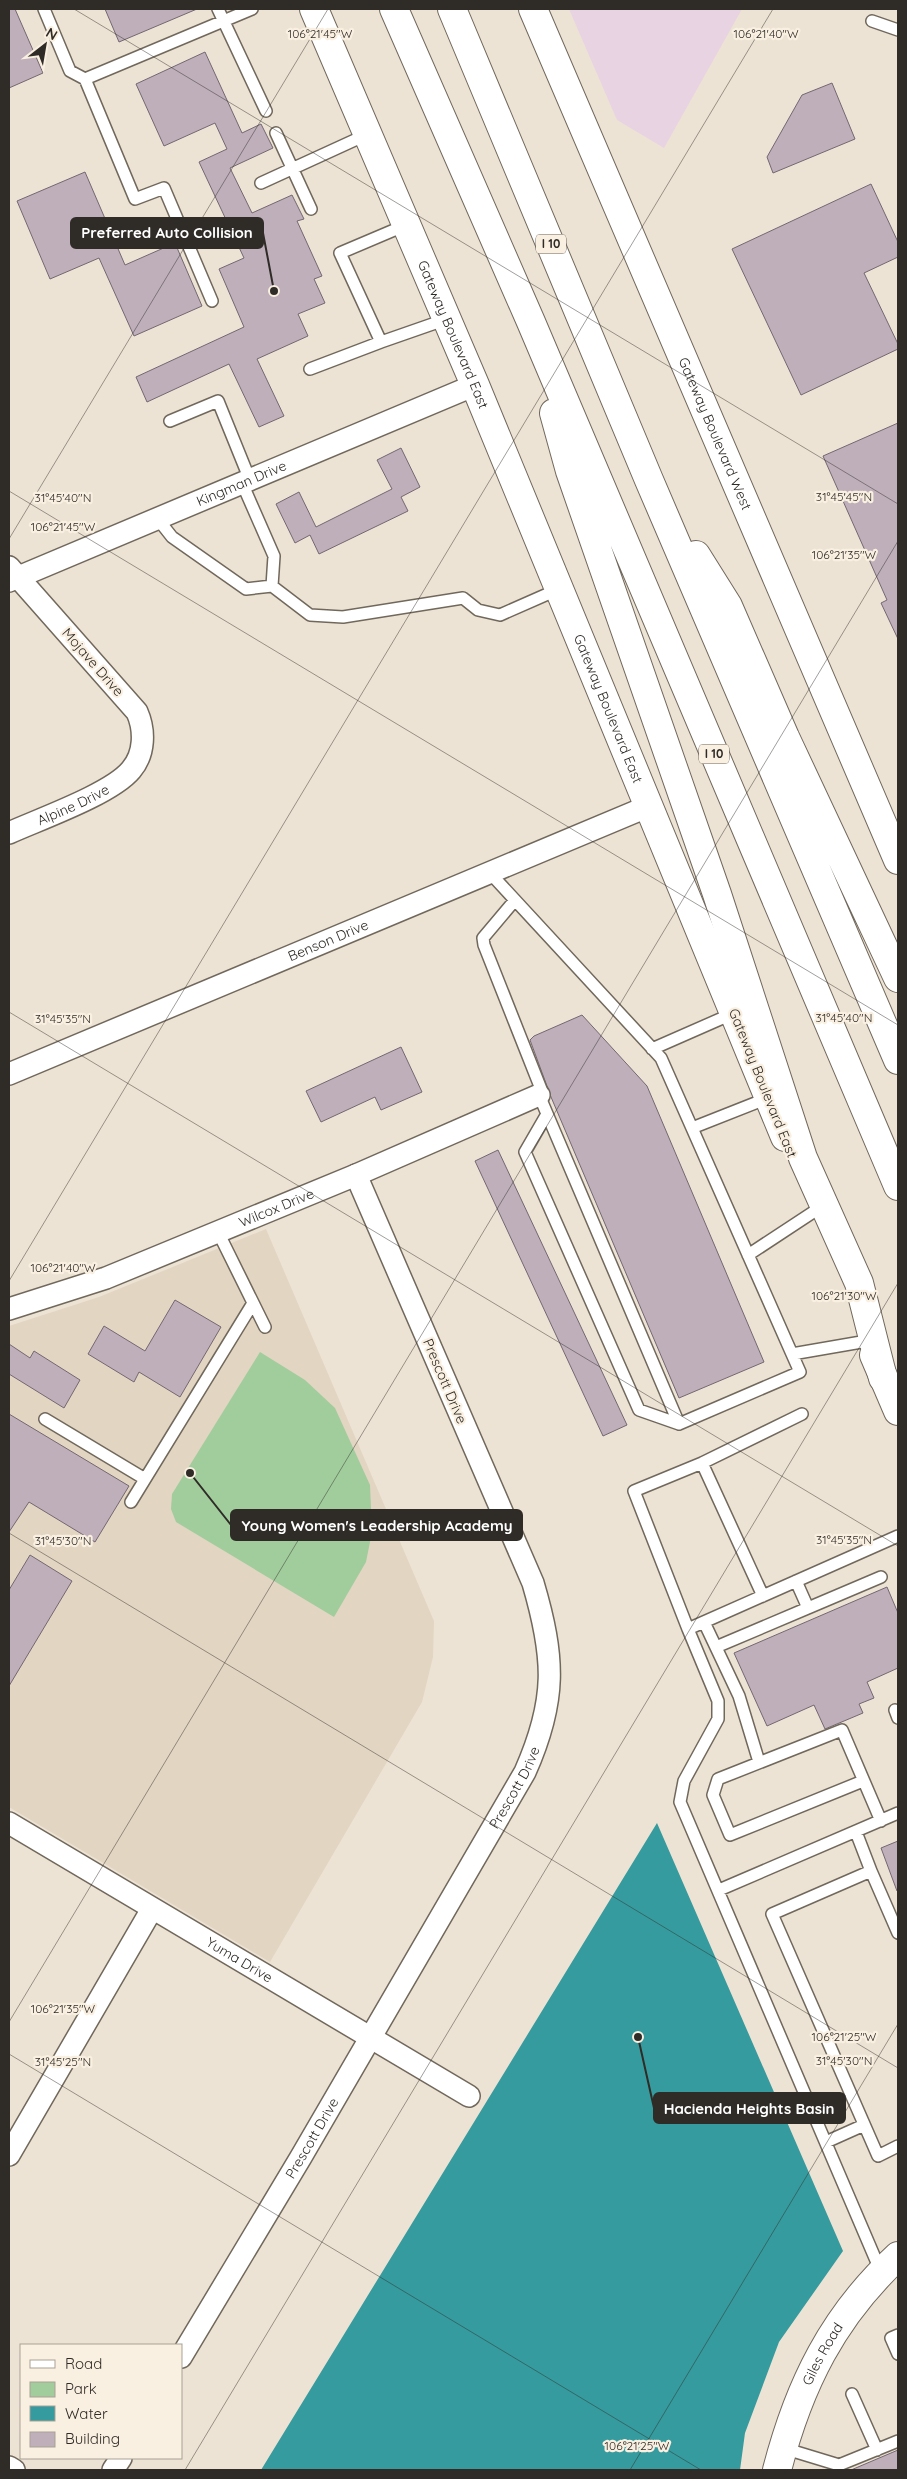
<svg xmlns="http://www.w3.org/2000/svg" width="907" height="2479" font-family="Quicksand,sans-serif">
  <rect width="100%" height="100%" fill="#ede3d4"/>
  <path fill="#e8d3e2" d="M 569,9 L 742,9 L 664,148 L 617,120 Z"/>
  <path fill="#e2d5c2" d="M 266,1229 L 434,1621 L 433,1657 L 422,1702 L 270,1962 L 9,1807 L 9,1326 L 99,1297 Z"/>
  <path fill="#a1cd9d" d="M 260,1352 L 305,1380 L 335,1408 L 370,1485 L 372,1532 L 366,1562 L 334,1617 L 176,1522 L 171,1509 L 172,1494 Z"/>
  <path fill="#359b9e" d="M 657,1823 L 843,2251 L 779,2342 L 745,2433 L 740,2470 L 261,2470 Z"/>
  <path fill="#beafba" stroke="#746771" d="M 9,9 L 15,9 L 43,73 L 9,88 Z
    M 105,9 L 197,9 L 119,42 Z
    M 205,52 L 242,133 L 261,124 L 273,148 L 230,168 L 252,213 L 292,195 L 304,219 L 297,221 L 322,276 L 314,279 L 325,303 L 298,314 L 308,336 L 257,359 L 284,416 L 259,427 L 229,364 L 147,402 L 136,377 L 244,327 L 219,269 L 244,258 L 199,162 L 227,149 L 215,123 L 164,146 L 136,84 Z
    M 832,83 L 855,139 L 773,173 L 767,157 L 802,95 Z
    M 85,172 L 125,265 L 175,243 L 202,306 L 134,336 L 99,258 L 50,279 L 17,201 Z
    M 871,184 L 898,242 L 898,257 L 864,273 L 898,344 L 898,349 L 801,395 L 732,249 Z
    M 898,423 L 898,639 L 881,603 L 887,600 L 823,456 Z
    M 401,448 L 420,487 L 401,497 L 408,511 L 319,554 L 310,535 L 295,543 L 276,504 L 299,492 L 316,527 L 392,489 L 377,460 Z
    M 582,1015 L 647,1086 L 764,1362 L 679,1398 L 551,1097 L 530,1040 L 534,1036 Z
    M 401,1047 L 422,1092 L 381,1110 L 375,1097 L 321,1122 L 306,1091 Z
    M 498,1150 L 627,1425 L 603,1436 L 475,1161 Z
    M 175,1300 L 221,1327 L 180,1397 L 139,1372 L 134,1382 L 88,1354 L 104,1326 L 145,1351 Z
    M 9,1344 L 30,1358 L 34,1351 L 80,1380 L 64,1408 L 9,1374 Z
    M 9,1414 L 129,1486 L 95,1542 L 29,1502 L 9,1532 Z
    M 30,1555 L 72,1581 L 9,1686 L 9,1590 Z
    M 887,1587 L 898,1613 L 898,1668 L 867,1682 L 874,1698 L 859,1704 L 863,1713 L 825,1729 L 814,1705 L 767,1726 L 734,1653 Z
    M 898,1841 L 898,1891 L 897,1891 L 881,1848 Z
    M 898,2450 L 898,2470 L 851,2470 Z"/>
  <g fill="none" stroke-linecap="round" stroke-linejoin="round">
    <defs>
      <path id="lane" d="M 44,9 L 70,71 L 85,79 L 252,9
        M 218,9 L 266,111
        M 872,21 L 898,30
        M 85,79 L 135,199 L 164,188 L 212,301
        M 276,133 L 311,209
        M 261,183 L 368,134
        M 381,342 L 447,319
        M 310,369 L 381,342 L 340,253 L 406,225
        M 170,421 L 218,401 L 250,480
        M 242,483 L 274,556 L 272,586 L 310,615 L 343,617 L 463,598 L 478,610 L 500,615 L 559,589
        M 157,518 L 172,537 L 246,589 L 272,586
        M 490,873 L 661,1058 L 792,1354 L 873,1340
        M 515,900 L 483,938 L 484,945 L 541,1089 L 539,1095 L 679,1424 L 800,1372 L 792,1354
        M 652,1049 L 734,1013
        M 547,1114 L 525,1152 L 639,1410 L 679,1424
        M 692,1128 L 768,1098
        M 218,1232 L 265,1327
        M 748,1255 L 824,1205
        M 802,1414 L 702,1463 L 634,1491 L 688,1629 L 898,1536
        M 45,1419 L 145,1479
        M 702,1463 L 763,1596
        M 131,1502 L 253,1303
        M 808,1608 L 881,1577
        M 704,1622 L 739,1696 L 759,1762
        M 688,1629 L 718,1701 L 718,1719 L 684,1781 L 680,1802 L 881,2272
        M 716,1647 L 808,1608 L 796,1581
        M 895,1710 L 898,1718
        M 863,1781 L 730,1835 L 713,1795 L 718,1779 L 842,1730 L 881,1821
        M 856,1832 L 871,1871
        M 719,1890 L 898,1813
        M 898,1933 L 871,1871 L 772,1914 L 878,2156 L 898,2146
        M 826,2142 L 864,2125
        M 898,2335 L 891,2338 L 898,2354
        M 852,2394 L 877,2450
        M 783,2448 L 839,2465 L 898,2441"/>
      <g id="street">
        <path id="s1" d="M 9,581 L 475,385"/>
        <path id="s2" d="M 9,833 C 40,819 111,794 131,770 C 145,754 145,730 137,712 L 9,567"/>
        <path id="s3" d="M 9,1074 L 649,806"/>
        <path id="s4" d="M 9,1309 L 106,1278 L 356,1175 L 539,1095"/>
        <path id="s5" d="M 9,1823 L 469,2096"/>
        <path d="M 9,2155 L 152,1909"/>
        <path id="s6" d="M 181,2357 L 301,2157 L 525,1772 C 557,1700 555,1658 533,1583 L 356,1175"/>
        <path d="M 9,2467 L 14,2470"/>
        <path d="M 113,2470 L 121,2458"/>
      </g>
      <g id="secondary">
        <path id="s7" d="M 314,9 L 475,385 L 785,1137"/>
        <path id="s8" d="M 533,9 L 898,860"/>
        <path d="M 874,1355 L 898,1411"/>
        <path id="s9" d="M 777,2470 C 799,2385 833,2316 898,2256"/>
      </g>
      <path id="highway" d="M 394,9 L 531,322 L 898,1186
        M 452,9 L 649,480 L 898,1060
        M 554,413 L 570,471 L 717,894 L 803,1158 L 859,1283 L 883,1378
        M 696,555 L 728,606 L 785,737 L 898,978"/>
    </defs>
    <use href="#lane" stroke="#71685c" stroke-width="14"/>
    <use href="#street" stroke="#71685c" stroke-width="24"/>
    <use href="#secondary" stroke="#71685c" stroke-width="30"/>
    <use href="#highway" stroke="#71685c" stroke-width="30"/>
    <use href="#lane" stroke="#fff" stroke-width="11"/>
    <use href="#street" stroke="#fff" stroke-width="21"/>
    <use href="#secondary" stroke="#fff" stroke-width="28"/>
    <use href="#highway" stroke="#fff" stroke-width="28"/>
  </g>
  <path fill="none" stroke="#2f2b26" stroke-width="1" stroke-opacity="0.45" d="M 74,9 L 898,504M 9,491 L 898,1025M 9,539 L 328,9M 9,1012 L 898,1546M 9,1281 L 773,9M 9,1533 L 898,2068M 9,2022 L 898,541M 9,2054 L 701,2470M 185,2470 L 898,1283M 630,2470 L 898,2024"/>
  <g text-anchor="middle" stroke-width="4.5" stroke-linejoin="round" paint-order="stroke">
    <g fill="#faf0e1" stroke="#6c665e" stroke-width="1">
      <rect x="536" y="234.5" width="30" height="19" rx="4"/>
      <rect x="699" y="744.5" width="30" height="19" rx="4"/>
    </g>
    <g font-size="12" font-weight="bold" fill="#2f2b26">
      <text x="551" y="248">I 10</text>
      <text x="714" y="758">I 10</text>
    </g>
    <g font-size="14" fill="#2f2b26" stroke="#faf0e1">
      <text dy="5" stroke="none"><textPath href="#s7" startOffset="354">Gateway Boulevard East</textPath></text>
      <text dy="5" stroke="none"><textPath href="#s8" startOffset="462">Gateway Boulevard West</textPath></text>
      <text dy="5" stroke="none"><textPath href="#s1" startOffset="252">Kingman Drive</textPath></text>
      <text transform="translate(93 662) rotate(49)" y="5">Mojave Drive</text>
      <text dy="5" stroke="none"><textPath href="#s7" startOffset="759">Gateway Boulevard East</textPath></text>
      <text dy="5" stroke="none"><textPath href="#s2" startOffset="70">Alpine Drive</textPath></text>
      <text dy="5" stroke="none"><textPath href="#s3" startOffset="346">Benson Drive</textPath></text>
      <text transform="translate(763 1083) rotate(68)" y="5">Gateway Boulevard East</text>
      <text dy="5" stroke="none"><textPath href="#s4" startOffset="286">Wilcox Drive</textPath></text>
      <text transform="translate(445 1381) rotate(67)" y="5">Prescott Drive</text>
      <text dy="5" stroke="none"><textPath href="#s6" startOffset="660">Prescott Drive</textPath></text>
      <text dy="5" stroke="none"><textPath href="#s5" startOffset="268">Yuma Drive</textPath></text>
      <text dy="5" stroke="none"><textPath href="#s6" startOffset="255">Prescott Drive</textPath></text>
      <text dy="5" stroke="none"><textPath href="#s9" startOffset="125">Giles Road</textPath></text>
    </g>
  </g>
  <g font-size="12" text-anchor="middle" fill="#2f2b26" stroke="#faf0e1" stroke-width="4.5" stroke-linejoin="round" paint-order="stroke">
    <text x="320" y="38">106°21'45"W</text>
    <text x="766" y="38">106°21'40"W</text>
    <text x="844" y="501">31°45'45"N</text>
    <text x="63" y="502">31°45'40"N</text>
    <text x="63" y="531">106°21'45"W</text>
    <text x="844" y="559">106°21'35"W</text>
    <text x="844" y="1022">31°45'40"N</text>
    <text x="63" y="1023">31°45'35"N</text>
    <text x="63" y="1272">106°21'40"W</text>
    <text x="844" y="1300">106°21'30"W</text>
    <text x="844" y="1544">31°45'35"N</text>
    <text x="63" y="1545">31°45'30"N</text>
    <text x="63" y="2013">106°21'35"W</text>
    <text x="844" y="2041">106°21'25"W</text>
    <text x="844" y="2065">31°45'30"N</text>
    <text x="63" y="2066">31°45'25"N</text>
    <text x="637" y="2450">106°21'25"W</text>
  </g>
  <path fill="none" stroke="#2f2b26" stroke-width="2" d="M274 291L263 233M190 1473L231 1525M638 2037L654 2108"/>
  <g fill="#2f2b26" stroke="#faf0e1" stroke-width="2">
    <circle cx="274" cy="291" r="5"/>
    <circle cx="190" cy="1473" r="5"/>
    <circle cx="638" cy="2037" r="5"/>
  </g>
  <g fill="#2f2b26" stroke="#2f2b26" stroke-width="2">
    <rect x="71" y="218" width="192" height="30" rx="5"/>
    <rect x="231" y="1510" width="291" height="30" rx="5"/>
    <rect x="654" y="2093" width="191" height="30" rx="5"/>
  </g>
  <g font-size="15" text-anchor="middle" font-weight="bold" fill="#fff">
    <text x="167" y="238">Preferred Auto Collision</text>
    <text x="377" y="1531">Young Women's Leadership Academy</text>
    <text x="749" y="2114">Hacienda Heights Basin</text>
  </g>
  <rect width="907" height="2479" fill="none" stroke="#2f2b26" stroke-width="20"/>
  <rect x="20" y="2344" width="162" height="115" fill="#faf0e1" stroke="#a9a196"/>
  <rect x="30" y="2360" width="25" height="8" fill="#ffffff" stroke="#a9a196"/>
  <text x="65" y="2369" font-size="15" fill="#2f2b26">Road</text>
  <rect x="30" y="2382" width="25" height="15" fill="#a1cd9d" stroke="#a9a196"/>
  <text x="65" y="2394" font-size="15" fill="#2f2b26">Park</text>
  <rect x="30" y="2406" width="25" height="15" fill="#359b9e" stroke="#a9a196"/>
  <text x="65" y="2419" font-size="15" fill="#2f2b26">Water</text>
  <rect x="30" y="2432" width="25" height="15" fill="#beafba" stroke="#a9a196"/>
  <text x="65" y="2444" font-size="15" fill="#2f2b26">Building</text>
  <g transform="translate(45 45) rotate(31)" stroke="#faf0e1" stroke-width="4" paint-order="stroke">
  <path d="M0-4L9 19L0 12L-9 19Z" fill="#2f2b26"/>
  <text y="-8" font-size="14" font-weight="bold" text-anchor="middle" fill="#2f2b26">N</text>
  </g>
</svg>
